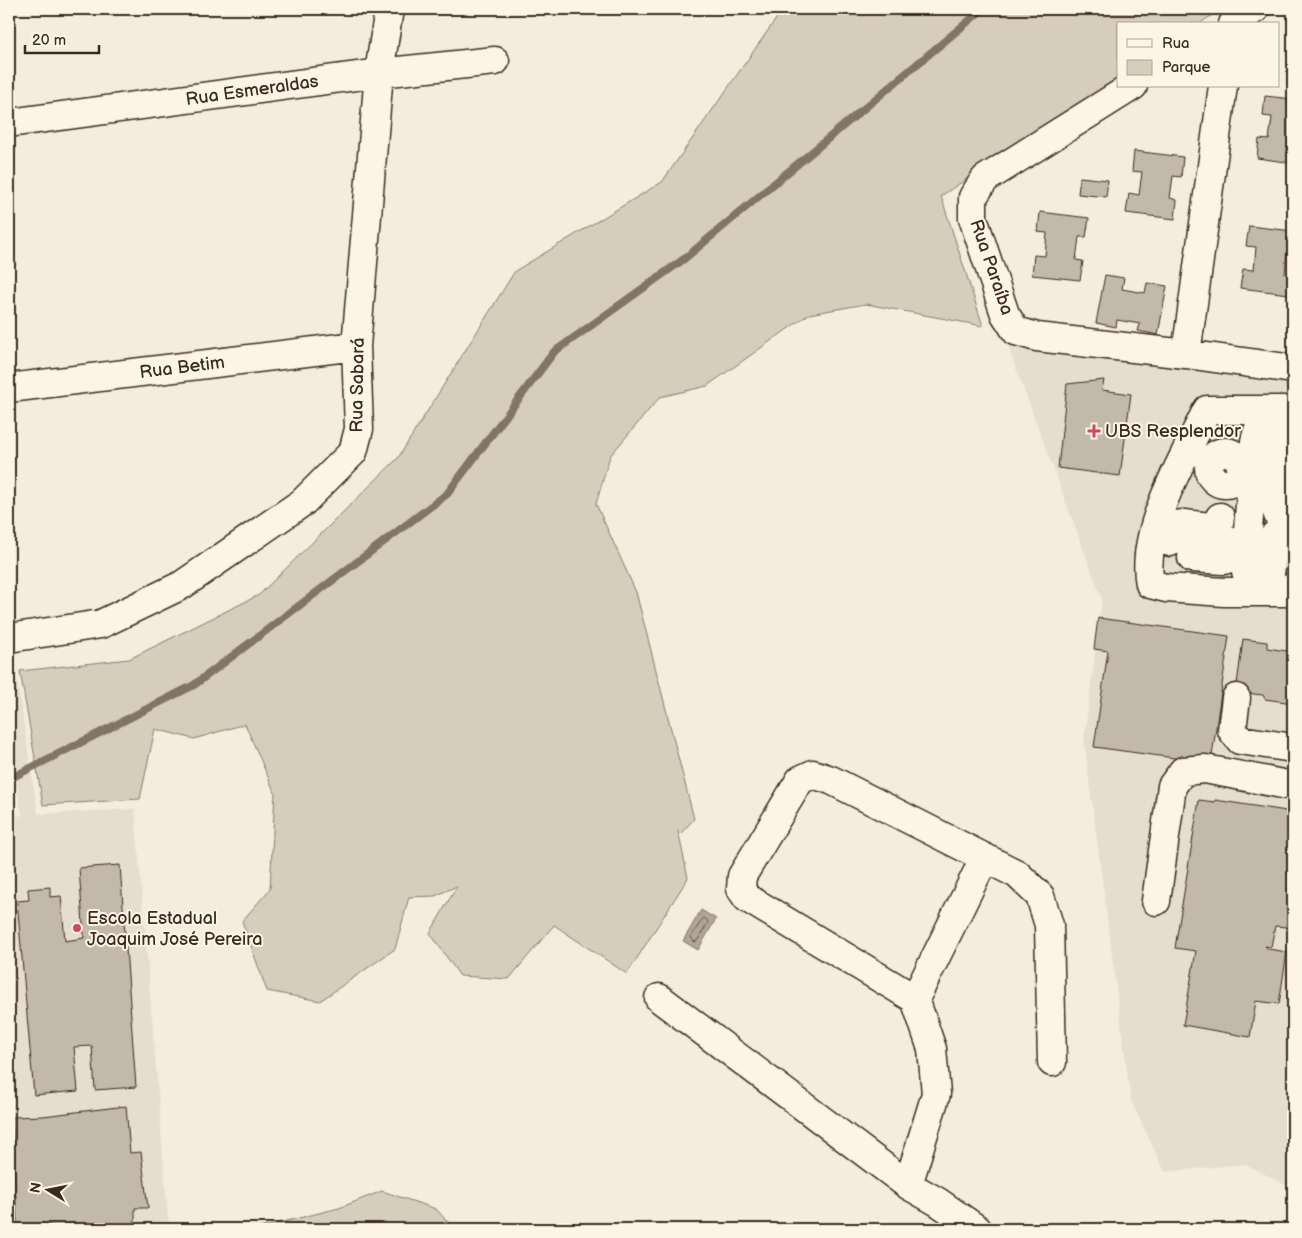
<svg xmlns="http://www.w3.org/2000/svg" width="1302" height="1238" font-family="'Balsamiq Sans',sans-serif">
  <rect width="100%" height="100%" fill="#f4eddd"/>
  <filter id="ink" filterUnits="userSpaceOnUse"><feTurbulence type="fractalNoise" baseFrequency=".02" numOctaves="2"/><feDisplacementMap in="SourceGraphic" scale="10" xChannelSelector="R" yChannelSelector="G"/><feConvolveMatrix kernelMatrix="1 2 1 2 8 2 1 2 1" color-interpolation-filters="sRGB"/></filter>
  <g filter="url(#ink)">
    <path fill="#e5ddce" d="M 1001,328 L 1293,368 L 1293,1189 L 1245,1164 L 1165,1172 L 1131,1101 L 1084,741 L 1102,599 Z
      M 17,680 L 38,814 L 135,809 L 169,1229 L 9,1229 L 9,818 L 22,815 L 9,743 L 9,682 Z"/>
    <path fill="#d6cdbd" stroke="#887c6e" d="M 783,9 L 1221,9 L 1199,24 L 1118,24 L 1118,78 L 941,196 L 983,326 L 866,304 L 809,314 L 707,386 L 660,397 L 610,456 L 596,504 L 636,592 L 694,819 L 681,833 L 678,830 L 688,878 L 627,974 L 554,925 L 509,979 L 460,976 L 430,933 L 457,886 L 435,896 L 409,897 L 395,949 L 320,1001 L 267,991 L 242,921 L 270,889 L 275,793 L 245,724 L 194,739 L 155,729 L 140,799 L 43,805 L 20,671 L 129,659 L 259,595 L 398,458 L 515,271 L 662,182 Z
      M 382,1191 L 436,1209 L 454,1229 L 255,1229 L 339,1208 Z"/>
    <path fill="#b0a596" stroke="#817466" d="M 701,910 L 716,919 L 698,950 L 683,941 Z"/>
    <g fill="none" stroke-linecap="round" stroke-linejoin="round">
      <path stroke="#6a5b4e" stroke-width="1" d="M 704,918 L 707,920 L 708,923 L 697,941 L 694,942 L 691,937 Z"/>
      <path stroke="#817466" stroke-width="8" d="M 9,779 L 194,685 L 447,494 L 554,352 L 684,259 L 983,9"/>
    </g>
    <path fill="#c3b9aa" stroke="#3b2a1e" d="M 1265,96 L 1293,99 L 1293,163 L 1257,158 L 1259,139 L 1269,140 L 1272,117 L 1263,116 Z
      M 1134,151 L 1183,157 L 1181,177 L 1173,176 L 1170,198 L 1177,200 L 1175,219 L 1126,213 L 1129,193 L 1139,195 L 1142,172 L 1132,171 Z
      M 1080,177 L 1108,180 L 1106,197 L 1078,194 Z
      M 1040,212 L 1089,218 L 1086,237 L 1079,237 L 1076,260 L 1083,261 L 1080,280 L 1032,275 L 1034,255 L 1045,256 L 1047,233 L 1038,232 Z
      M 1249,226 L 1293,231 L 1293,251 L 1287,251 L 1285,274 L 1291,275 L 1289,294 L 1240,288 L 1243,269 L 1254,270 L 1256,247 L 1246,246 Z
      M 1105,275 L 1124,278 L 1122,289 L 1145,293 L 1147,283 L 1167,286 L 1158,335 L 1138,331 L 1140,324 L 1117,320 L 1116,327 L 1096,323 Z
      M 1104,380 L 1102,390 L 1131,394 L 1120,476 L 1058,468 L 1067,384 Z
      M 1098,618 L 1229,636 L 1211,763 L 1094,747 L 1108,651 L 1094,649 Z
      M 1243,639 L 1267,642 L 1267,648 L 1293,652 L 1293,703 L 1265,699 L 1263,695 L 1236,692 Z
      M 1199,800 L 1215,802 L 1215,800 L 1293,812 L 1293,879 L 1286,927 L 1275,926 L 1271,947 L 1265,946 L 1268,949 L 1287,952 L 1279,1004 L 1256,1001 L 1250,1037 L 1183,1025 L 1196,951 L 1175,948 Z
      M 120,865 L 136,1087 L 95,1090 L 92,1046 L 74,1047 L 78,1091 L 34,1095 L 17,901 L 29,900 L 28,889 L 50,887 L 50,897 L 61,896 L 65,941 L 84,938 L 79,868 Z
      M 126,1106 L 130,1153 L 141,1152 L 148,1208 L 135,1208 L 135,1229 L 51,1229 L 50,1225 L 17,1225 L 12,1117 L 43,1116 Z"/>
    <g fill="none" stroke-linecap="round" stroke-linejoin="round">
      <defs>
        <path id="minor" d="M 1233,24 L 1255,9
          M 1133,86 L 985,179 L 973,197 L 973,218 L 1005,314 L 1016,331 L 1037,337 L 1186,354 L 1293,369
          M 9,123 L 379,73 L 495,61
          M 1186,354 L 1223,86
          M 9,388 L 356,346
          M 1293,410 L 1207,410 C 1184,458 1139,531 1150,584 L 1166,588 L 1224,592 L 1290,592 L 1293,587
          M1209 468a16 16 0 1 1 32 0a16 16 0 1 1-32 0Z
          M 1293,518 L 1284,518 L 1278,515 L 1276,508 L 1283,438 L 1281,424 L 1274,418 C 1259,421 1259,427 1255,441 L 1245,568 L 1248,578 L 1257,582 L 1270,574 L 1275,535 C 1281,531 1286,528 1293,533
          M 1170,542 L 1172,531 L 1176,525 L 1184,524 L 1210,527 L 1207,540 L 1194,540 L 1192,558 L 1224,560 L 1226,540 L 1216,539 L 1220,517
          M 9,638 L 101,624 L 182,585 L 303,502 L 353,452 L 359,429 L 356,346 L 379,73 L 389,9
          M 1236,698 L 1232,730 L 1240,740 L 1293,748
          M 984,859 L 915,999 L 747,898 L 741,889 L 742,876 L 800,780 L 813,774 L 831,780 L 1017,874 L 1040,896 L 1049,925 L 1052,1062
          M 1156,901 L 1172,786 L 1183,771 L 1205,769 L 1293,786
          M 659,998 L 908,1185
          M 915,999 L 932,1049 L 936,1094 L 908,1185 L 938,1202 L 977,1229"/>
      </defs>
      <use href="#minor" stroke="#3b2a1e" stroke-width="31"/>
      <use href="#minor" stroke="#fcf5e5" stroke-width="28"/>
    </g>
  </g>
  <g fill="#d1495b" stroke="#fcf5e5" stroke-width="2">
    <path d="M1091.5 423.5h5v5h5v5h-5v5h-5v-5h-5v-5h5z"/>
    <circle cx="77" cy="928" r="5"/>
  </g>
  <g text-anchor="middle" stroke-width="4" stroke-linejoin="round" paint-order="stroke">
    <g font-size="18" fill="#3b2a1e" stroke="#fcf5e5">
      <text transform="translate(252 90) rotate(-8)" y="6">Rua Esmeraldas</text>
      <text transform="translate(992 267) rotate(71)" y="6">Rua Paraíba</text>
      <text transform="translate(182 367) rotate(-7)" y="6">Rua Betim</text>
      <text transform="translate(357 385) rotate(-89)" y="6">Rua Sabará</text>
    </g>
    <g font-size="18" fill="#3b2a1e" stroke="#fcf5e5" text-anchor="start">
      <text x="1105" y="437">UBS Resplendor</text>
      <text x="87" y="924">Escola Estadual<tspan x="87" dy="21">Joaquim José Pereira</tspan></text>
    </g>
  </g>
  <rect width="1302" height="1238" fill="none" stroke="#fcf5e5" stroke-width="30"/>
  <rect x="15" y="15" width="1272" height="1208" fill="none" stroke="#3b2a1e" stroke-width="2" filter="url(#ink)"/>
  <rect x="1117" y="22" width="162" height="65" fill="#fcf5e5" stroke="#afa495"/>
  <rect x="1127" y="39" width="25" height="8" fill="#fcf5e5" stroke="#afa495"/>
  <text x="1162" y="48" font-size="15" fill="#3b2a1e">Rua</text>
  <rect x="1127" y="60" width="25" height="15" fill="#d6cdbd" stroke="#afa495"/>
  <text x="1162" y="72" font-size="15" fill="#3b2a1e">Parque</text>
  <g transform="translate(48 1190) rotate(280)" stroke="#fcf5e5" stroke-width="4" paint-order="stroke">
  <path d="M0-4L9 19L0 12L-9 19Z" fill="#3b2a1e"/>
  <text y="-8" font-size="14" font-weight="bold" text-anchor="middle" fill="#3b2a1e">N</text>
  </g>
  <path d="M25 45v8h74v-8" fill="none" stroke="#3b2a1e" stroke-width="2.5"/>
  <text x="32" y="45" font-size="15" fill="#3b2a1e" stroke="#fcf5e5" stroke-width="4" paint-order="stroke">20 m</text>
</svg>
